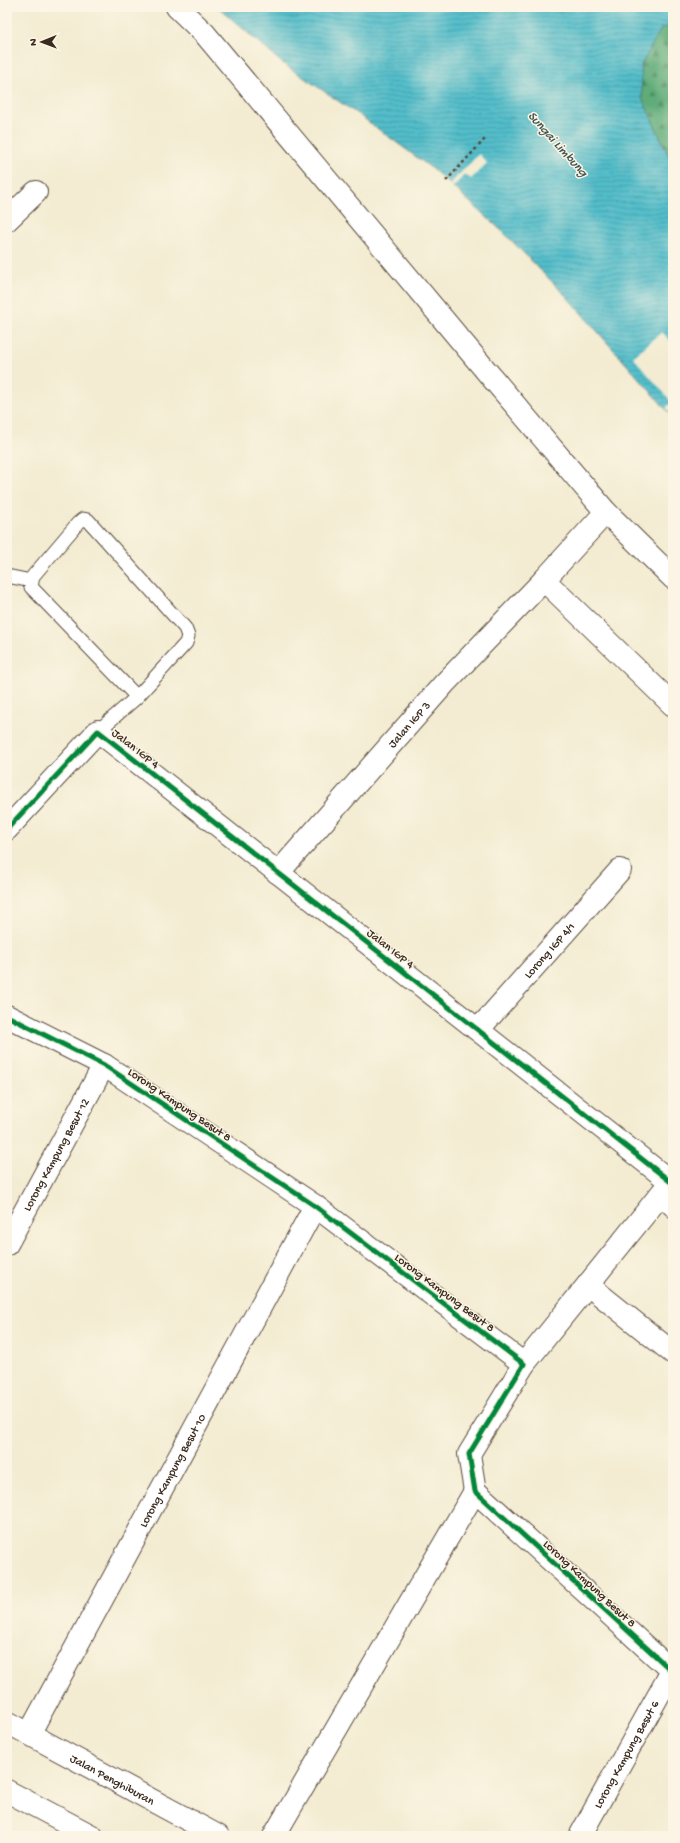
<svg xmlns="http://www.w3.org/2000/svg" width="680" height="1843" font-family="'Gochi Hand',sans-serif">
  <defs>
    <pattern id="forest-firs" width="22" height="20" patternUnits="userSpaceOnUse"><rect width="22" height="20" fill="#5fac78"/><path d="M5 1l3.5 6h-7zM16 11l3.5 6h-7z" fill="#508c62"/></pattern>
    <pattern id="water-rules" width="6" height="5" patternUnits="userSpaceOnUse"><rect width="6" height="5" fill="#52becb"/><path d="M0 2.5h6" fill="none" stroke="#459ba4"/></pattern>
  </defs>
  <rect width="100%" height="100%" fill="#fcf5e5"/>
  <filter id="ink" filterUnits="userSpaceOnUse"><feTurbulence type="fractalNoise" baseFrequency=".025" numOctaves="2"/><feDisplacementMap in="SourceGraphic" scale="8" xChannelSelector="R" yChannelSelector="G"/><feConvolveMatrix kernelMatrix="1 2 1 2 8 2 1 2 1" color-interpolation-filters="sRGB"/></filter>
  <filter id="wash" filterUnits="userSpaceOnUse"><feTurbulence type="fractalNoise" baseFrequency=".012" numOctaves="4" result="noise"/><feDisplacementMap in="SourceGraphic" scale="16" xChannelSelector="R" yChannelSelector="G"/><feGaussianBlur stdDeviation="0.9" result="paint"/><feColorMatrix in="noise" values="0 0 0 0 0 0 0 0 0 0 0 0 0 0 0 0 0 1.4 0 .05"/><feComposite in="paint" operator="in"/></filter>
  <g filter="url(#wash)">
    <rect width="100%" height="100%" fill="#f3ecd2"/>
    <path fill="url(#forest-firs)" stroke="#4d6b4b" d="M 673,24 L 673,165 L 642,98 L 641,64 L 661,29 Z"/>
    <path fill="url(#water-rules)" stroke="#467474" d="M 218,7 L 673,7 L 673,24 L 661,29 L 641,65 L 642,98 L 673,165 L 673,417 L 567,297 L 503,232 L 450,184 L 434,170 L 359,115 L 281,62 Z"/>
    <path fill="#f3ecd2" d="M 479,154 L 487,163 L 471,179 L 465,174 L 453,187 L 450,184 Z
      M 662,332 L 673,344 L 673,417 L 666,408 L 672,402 L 633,357 Z"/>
  </g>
  <g filter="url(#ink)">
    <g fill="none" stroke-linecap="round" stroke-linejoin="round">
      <defs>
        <path id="service" d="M 7,576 L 31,581
          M 98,731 L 137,697 L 186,643 L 188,636 L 185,628 L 88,520 L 83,519 L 78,523 L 33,576 L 31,587 L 137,697
          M 658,1198 L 673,1211"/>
        <g id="minor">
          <path d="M 177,7 L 205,34 L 488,373 L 606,512 L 673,578"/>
          <path d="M 7,220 L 36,192"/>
          <path d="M 544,580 L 673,705"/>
          <path d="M 7,829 L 98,731 L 671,1182"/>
          <path id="s1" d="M 278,873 L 444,684 L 544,580 L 606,512"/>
          <path d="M 7,1016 L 104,1065 L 315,1206 L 524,1364 L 469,1454 L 475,1491 L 673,1672"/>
          <path id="s2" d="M 478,1030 L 620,870"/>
          <path id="s3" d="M 7,1244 L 104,1065"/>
          <path d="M 588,1285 L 673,1353"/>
          <path d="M 524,1364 L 673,1179"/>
          <path id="s4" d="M 29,1734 L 315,1206"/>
          <path d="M 274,1836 L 475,1491"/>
          <path id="s5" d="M 580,1836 L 672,1671"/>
        </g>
        <g id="trunk">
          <path id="s6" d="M 7,1722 L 218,1836"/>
          <path d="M 7,1791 L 92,1836"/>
        </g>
      </defs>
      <use href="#service" stroke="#574739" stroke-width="15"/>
      <use href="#minor" stroke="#574739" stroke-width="24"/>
      <use href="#trunk" stroke="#574739" stroke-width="24"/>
      <path stroke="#574739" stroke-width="2.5" stroke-dasharray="3 3" stroke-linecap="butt" d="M 446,181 L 485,139"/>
      <use href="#service" stroke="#fff" stroke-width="13"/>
      <use href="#minor" stroke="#fff" stroke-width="22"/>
      <use href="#trunk" stroke="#fff" stroke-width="22"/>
      <defs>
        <path id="cycleway" d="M 7,829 L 98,731 L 671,1182
          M 7,1016 L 104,1065 L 315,1206 L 524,1364 L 469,1454 L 475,1491 L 673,1672"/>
      </defs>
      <use href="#cycleway" stroke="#fcf5e5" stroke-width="8"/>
      <use href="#cycleway" stroke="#00873e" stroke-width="5"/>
    </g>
  </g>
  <g text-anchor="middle" stroke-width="3" stroke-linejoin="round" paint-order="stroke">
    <g font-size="12" fill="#3b2a1e" stroke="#fcf5e5">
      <text dy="4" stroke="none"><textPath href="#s1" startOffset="198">Jalan IGP 3</textPath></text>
      <text transform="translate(136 748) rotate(38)" y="4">Jalan IGP 4</text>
      <text transform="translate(391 948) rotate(38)" y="4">Jalan IGP 4</text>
      <text dy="4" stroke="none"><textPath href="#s2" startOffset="107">Lorong IGP 4/1</textPath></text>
      <text transform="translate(180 1104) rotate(34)" y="4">Lorong Kampung Besut 8</text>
      <text dy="4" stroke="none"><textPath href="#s3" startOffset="102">Lorong Kampung Besut 12</textPath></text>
      <text transform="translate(445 1292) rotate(37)" y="4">Lorong Kampung Besut 8</text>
      <text dy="4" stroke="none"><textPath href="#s4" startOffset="300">Lorong Kampung Besut 10</textPath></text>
      <text transform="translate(590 1583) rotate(43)" y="4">Lorong Kampung Besut 8</text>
      <text dy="4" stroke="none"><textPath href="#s5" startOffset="94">Lorong Kampung Besut 6</textPath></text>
      <text dy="4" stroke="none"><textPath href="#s6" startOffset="120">Jalan Penghiburan</textPath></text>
    </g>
    <g font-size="13" font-style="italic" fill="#425652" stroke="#fcf5e5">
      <text transform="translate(559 143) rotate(48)" y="5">Sungai Limbung</text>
    </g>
  </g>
  <rect width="680" height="1843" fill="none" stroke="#fcf5e5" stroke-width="24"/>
  <g transform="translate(42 42) rotate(269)" stroke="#fcf5e5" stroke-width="3" paint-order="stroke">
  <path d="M0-3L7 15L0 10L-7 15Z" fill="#3b2a1e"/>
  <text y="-6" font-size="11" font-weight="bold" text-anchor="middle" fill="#3b2a1e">N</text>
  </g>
</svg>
